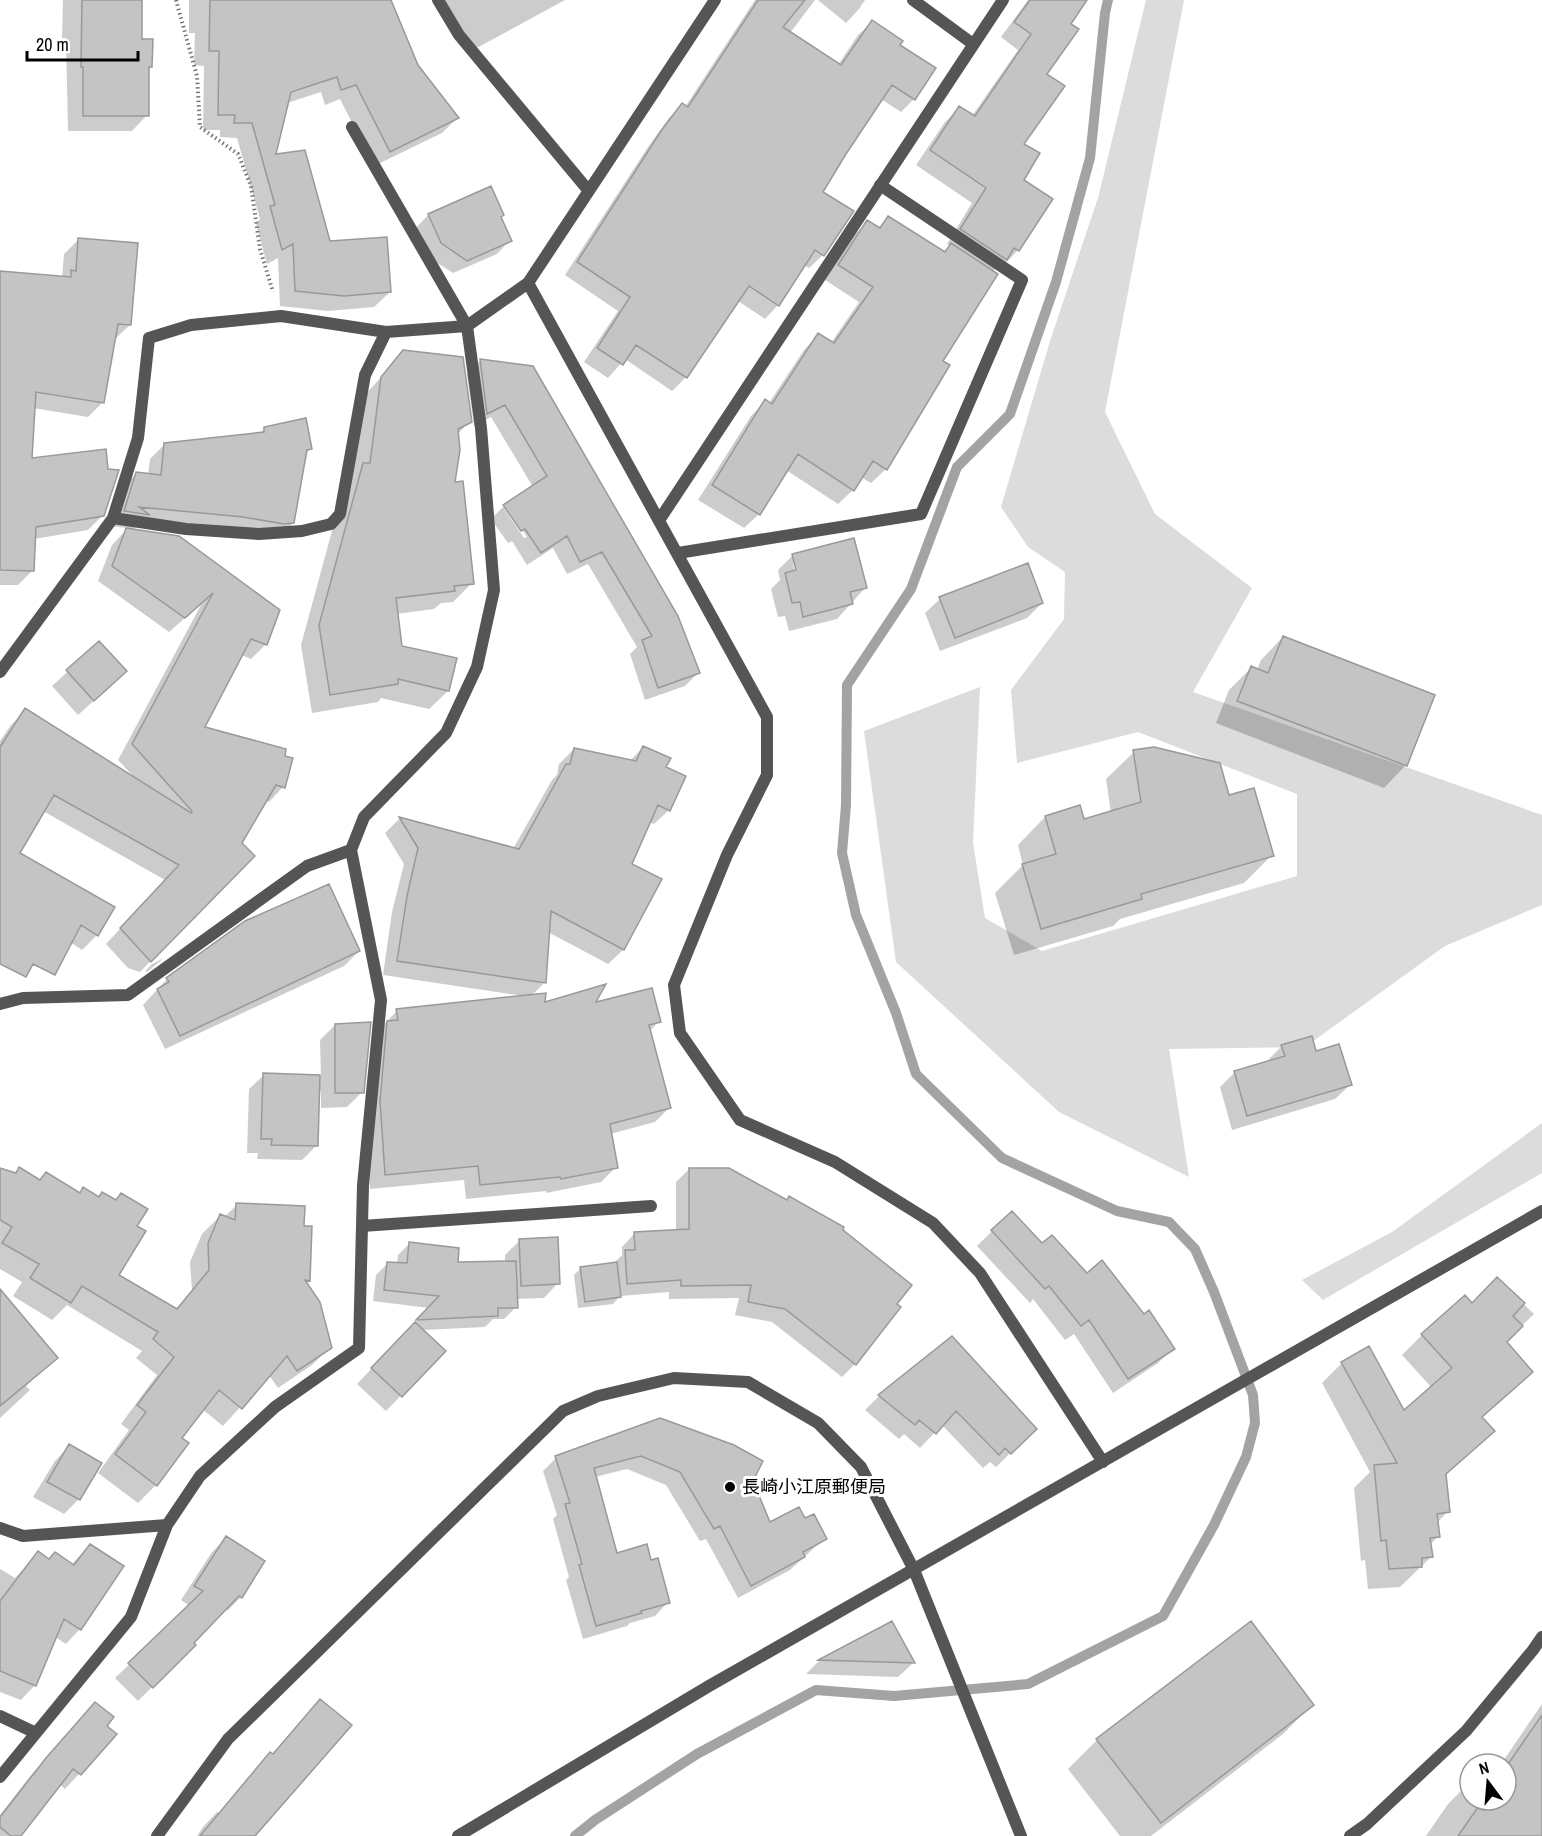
<svg xmlns="http://www.w3.org/2000/svg" width="1542" height="1836" font-family="'Archivo Narrow','Noto Sans JP',sans-serif">
  <rect width="100%" height="100%" fill="#fff"/>
  <path fill="#dcdcdc" d="M 1146,0 L 1184,0 L 1105,412 L 1155,514 L 1252,588 L 1193,692 L 1542,815 L 1542,905 L 1445,946 L 1305,1047 L 1169,1049 L 1189,1177 L 1059,1112 L 896,962 L 864,731 L 980,687 L 973,843 L 985,918 L 1042,951 L 1297,876 L 1297,794 L 1138,732 L 1017,763 L 1011,690 L 1064,619 L 1065,572 L 1028,547 L 1001,507 L 1050,341 L 1098,198 Z
    M 1542,1123 L 1542,1173 L 1323,1300 L 1302,1280 L 1392,1232 Z"/>
  <path fill="#0003" fill-rule="evenodd" d="M 63,0 L 141,0 L 140,41 L 151,67 L 148,70 L 147,115 L 132,131 L 68,131 L 66,38 L 62,38 Z
    M 189,0 L 389,0 L 416,65 L 457,118 L 442,133 L 374,166 L 340,99 L 325,105 L 321,92 L 287,103 L 274,156 L 329,242 L 390,292 L 374,307 L 328,311 L 280,306 L 278,258 L 267,264 L 256,223 L 260,219 L 237,138 L 220,137 L 220,130 L 203,130 L 204,66 L 194,65 L 195,33 L 189,33 Z
    M 441,0 L 565,0 L 473,50 Z
    M 755,0 L 815,0 L 790,33 L 838,65 L 858,35 L 872,22 L 898,45 L 914,99 L 901,112 L 881,99 L 821,192 L 823,255 L 809,268 L 804,265 L 778,305 L 765,319 L 738,301 L 686,377 L 672,391 L 625,359 L 608,378 L 584,362 L 618,311 L 565,275 L 648,147 L 669,118 L 682,105 L 685,107 Z
    M 818,0 L 865,0 L 859,9 L 846,23 Z
    M 1028,0 L 1072,0 L 1069,24 L 1045,74 L 1022,144 L 1018,250 L 1004,265 L 1001,263 L 992,272 L 941,362 L 886,469 L 871,483 L 861,477 L 853,490 L 838,504 L 786,470 L 759,514 L 744,528 L 698,500 L 751,416 L 765,401 L 769,403 L 804,350 L 818,335 L 831,343 L 859,302 L 825,280 L 853,236 L 868,222 L 878,228 L 888,218 L 943,253 L 950,246 L 947,244 L 972,203 L 916,165 L 945,122 L 959,108 L 972,116 L 1018,50 L 1001,37 Z
    M 490,188 L 510,240 L 497,254 L 453,273 L 428,257 L 415,229 L 428,215 Z
    M 79,239 L 130,325 L 115,339 L 103,402 L 88,417 L 33,408 L 31,460 L 104,514 L 88,530 L 34,539 L 32,571 L 18,585 L 0,585 L 0,273 L 62,278 L 64,254 Z
    M 404,352 L 470,421 L 457,435 L 453,484 L 472,583 L 453,602 L 441,603 L 434,609 L 396,614 L 401,647 L 448,691 L 429,709 L 381,698 L 378,702 L 312,713 L 301,645 L 345,483 L 363,397 Z
    M 480,361 L 698,673 L 685,686 L 645,700 L 630,654 L 637,647 L 588,564 L 567,574 L 553,548 L 527,565 L 512,541 L 508,543 L 491,519 L 503,507 L 524,538 L 527,537 L 507,507 L 504,507 L 533,487 L 491,417 L 474,426 L 467,374 Z
    M 265,428 L 311,448 L 305,454 L 293,523 L 278,538 L 140,523 L 132,531 L 178,538 L 266,644 L 251,659 L 241,655 L 203,728 L 283,787 L 269,802 L 265,800 L 240,843 L 253,856 L 140,972 L 128,968 L 106,944 L 165,880 L 43,811 L 18,854 L 97,935 L 82,950 L 67,940 L 0,927 L 0,741 L 11,725 L 26,710 L 135,778 L 118,760 L 202,603 L 169,632 L 98,581 L 112,545 L 128,528 L 110,526 L 122,488 L 137,473 L 148,475 L 150,459 L 165,444 L 259,434 Z
    M 793,555 L 865,588 L 837,619 L 789,631 L 785,616 L 778,617 L 771,589 L 780,580 L 778,570 ZM 793,563 L 796,563 L 799,577 L 796,578 Z
    M 940,599 L 1042,603 L 1027,618 L 940,651 L 925,613 Z
    M 1283,637 L 1406,765 L 1384,788 L 1216,723 L 1229,690 L 1251,668 L 1257,670 L 1261,660 Z
    M 99,643 L 110,686 L 78,715 L 52,686 Z
    M 643,747 L 664,768 L 669,810 L 654,824 L 649,822 L 630,864 L 660,880 L 623,950 L 608,964 L 548,932 L 545,982 L 531,996 L 544,1004 L 593,1005 L 659,1021 L 649,1032 L 670,1107 L 655,1122 L 610,1134 L 616,1167 L 601,1182 L 546,1193 L 546,1191 L 466,1199 L 464,1180 L 370,1189 L 365,1116 L 382,1026 L 397,1011 L 524,996 L 383,975 L 392,912 L 404,864 L 385,833 L 399,819 L 513,849 L 552,780 L 557,775 L 559,764 L 574,749 L 630,761 Z
    M 1134,752 L 1272,855 L 1244,883 L 1120,919 L 1113,926 L 1014,955 L 995,893 L 1023,865 L 1018,845 L 1045,817 L 1079,807 L 1083,821 L 1111,813 L 1106,779 Z
    M 246,922 L 359,951 L 344,966 L 165,1049 L 143,1005 L 167,979 Z
    M 164,958 L 147,972 L 145,971 L 152,964 Z
    M 335,1025 L 362,1092 L 347,1107 L 321,1108 L 321,1091 L 318,1091 L 316,1146 L 302,1160 L 257,1159 L 258,1153 L 247,1153 L 249,1089 L 264,1075 L 321,1076 L 320,1040 Z
    M 1282,1046 L 1315,1052 L 1350,1085 L 1335,1099 L 1232,1130 L 1220,1087 L 1235,1072 L 1267,1061 Z
    M 0,1169 L 15,1174 L 20,1169 L 39,1181 L 46,1174 L 78,1194 L 84,1189 L 99,1198 L 114,1201 L 121,1195 L 135,1227 L 117,1275 L 175,1310 L 192,1290 L 190,1262 L 202,1234 L 220,1216 L 224,1217 L 237,1205 L 302,1227 L 309,1280 L 306,1283 L 330,1347 L 312,1365 L 278,1388 L 269,1375 L 223,1426 L 202,1409 L 180,1438 L 156,1485 L 138,1503 L 98,1473 L 129,1430 L 121,1424 L 157,1375 L 136,1358 L 142,1351 L 67,1305 L 52,1320 L 13,1296 L 22,1282 L 0,1269 Z
    M 689,1169 L 841,1230 L 899,1307 L 855,1364 L 842,1377 L 772,1322 L 735,1315 L 739,1298 L 669,1299 L 669,1292 L 620,1296 L 613,1304 L 578,1308 L 574,1275 L 581,1268 L 613,1264 L 622,1255 L 622,1247 L 635,1233 L 676,1231 L 676,1182 Z
    M 992,1231 L 1042,1246 L 1143,1316 L 1173,1348 L 1158,1363 L 1113,1393 L 1074,1334 L 1065,1340 L 1033,1299 L 1030,1303 L 977,1246 Z
    M 520,1240 L 558,1283 L 544,1298 L 516,1299 L 516,1307 L 504,1319 L 493,1319 L 485,1327 L 422,1330 L 444,1351 L 386,1411 L 357,1384 L 429,1308 L 373,1301 L 376,1275 L 388,1263 L 397,1264 L 398,1255 L 410,1243 L 456,1264 L 505,1262 L 505,1255 Z
    M 1497,1279 L 1534,1314 L 1505,1342 L 1531,1372 L 1481,1418 L 1493,1431 L 1445,1476 L 1448,1511 L 1437,1523 L 1438,1536 L 1430,1545 L 1431,1557 L 1400,1587 L 1368,1589 L 1365,1560 L 1361,1561 L 1354,1488 L 1370,1472 L 1322,1383 L 1342,1363 L 1404,1413 L 1432,1388 L 1402,1355 L 1422,1335 L 1472,1305 Z
    M 0,1322 L 55,1358 L 26,1386 L 30,1390 L 0,1418 Z
    M 952,1338 L 1035,1429 L 996,1467 L 990,1462 L 983,1468 L 942,1425 L 920,1448 L 904,1434 L 899,1439 L 865,1410 L 879,1396 Z
    M 660,1420 L 751,1481 L 769,1524 L 805,1521 L 825,1538 L 790,1570 L 738,1598 L 706,1539 L 700,1541 L 666,1485 L 627,1469 L 595,1477 L 616,1555 L 650,1562 L 668,1602 L 655,1616 L 630,1623 L 627,1626 L 583,1639 L 566,1580 L 569,1577 L 553,1519 L 557,1515 L 543,1471 L 556,1458 Z
    M 69,1446 L 100,1463 L 79,1499 L 64,1514 L 33,1497 L 55,1461 Z
    M 226,1538 L 241,1597 L 227,1611 L 225,1609 L 192,1643 L 194,1645 L 138,1701 L 115,1678 L 190,1606 L 181,1600 L 212,1552 Z
    M 90,1545 L 80,1629 L 66,1644 L 55,1637 L 35,1685 L 21,1700 L 0,1692 L 0,1569 L 15,1578 L 38,1553 L 48,1560 L 71,1565 Z
    M 892,1623 L 913,1663 L 898,1677 L 806,1674 L 819,1661 Z
    M 320,1701 L 255,1836 L 197,1836 L 203,1827 L 217,1812 L 219,1813 L 256,1769 L 271,1755 Z
    M 1542,1704 L 1542,1836 L 1426,1836 L 1448,1804 L 1470,1782 L 1470,1800 L 1506,1800 L 1506,1764 L 1501,1764 Z
    M 1312,1705 L 1283,1734 L 1151,1836 L 1120,1836 L 1068,1769 L 1097,1740 Z
    M 81,1719 L 115,1735 L 65,1789 L 59,1784 L 19,1836 L 0,1836 L 0,1815 L 31,1775 Z"/>
  <g fill="none" stroke-linecap="round" stroke-linejoin="round">
    <path stroke="#a3a3a3" stroke-width="10" d="M 575,1836 L 595,1820 L 697,1754 L 816,1690 L 894,1696 L 1028,1684 L 1163,1616 L 1214,1525 L 1246,1457 L 1255,1423 L 1253,1395 L 1214,1292 L 1195,1249 L 1169,1222 L 1117,1211 L 1002,1158 L 916,1074 L 896,1013 L 856,915 L 842,853 L 846,805 L 847,685 L 911,589 L 957,467 L 1010,414 L 1056,282 L 1090,158 L 1105,13 L 1108,0"/>
  </g>
  <path fill="#c4c4c4" stroke="#999" stroke-width="1.5" d="M 82,0 L 142,0 L 142,39 L 153,39 L 152,67 L 149,67 L 149,116 L 83,116 L 83,67 L 81,67 Z
    M 210,0 L 391,0 L 418,65 L 459,118 L 390,152 L 356,85 L 341,90 L 337,77 L 291,92 L 276,154 L 305,150 L 330,241 L 387,237 L 391,292 L 344,296 L 295,291 L 293,244 L 282,250 L 270,206 L 275,205 L 252,123 L 234,123 L 235,115 L 218,115 L 219,51 L 209,51 Z
    M 758,0 L 805,0 L 783,27 L 841,65 L 872,20 L 903,41 L 900,45 L 936,68 L 915,100 L 892,85 L 846,154 L 823,192 L 854,211 L 824,256 L 815,250 L 779,306 L 749,286 L 687,378 L 636,345 L 623,365 L 597,348 L 630,297 L 577,262 L 661,131 L 682,103 L 688,107 Z
    M 1030,0 L 1087,0 L 1071,24 L 1079,29 L 1047,74 L 1065,86 L 1024,144 L 1040,153 L 1024,180 L 1053,199 L 1019,251 L 1014,248 L 1007,260 L 960,229 L 986,188 L 930,150 L 959,106 L 975,116 L 1031,34 L 1014,22 Z
    M 491,186 L 504,215 L 501,217 L 512,241 L 467,261 L 441,243 L 428,214 Z
    M 888,216 L 945,252 L 951,243 L 998,274 L 943,361 L 950,365 L 887,470 L 873,461 L 854,491 L 798,454 L 760,515 L 712,485 L 765,399 L 772,404 L 818,333 L 834,343 L 873,287 L 838,265 L 867,220 L 880,228 Z
    M 78,238 L 138,243 L 131,325 L 118,324 L 104,403 L 36,392 L 32,458 L 106,449 L 108,469 L 119,470 L 104,516 L 36,527 L 34,571 L 0,570 L 0,271 L 71,277 L 71,270 L 76,271 Z
    M 403,350 L 463,357 L 472,422 L 458,429 L 460,450 L 455,482 L 463,481 L 474,584 L 454,586 L 455,591 L 396,598 L 402,646 L 457,658 L 449,691 L 398,679 L 398,684 L 330,695 L 319,625 L 363,463 L 370,463 L 381,377 Z
    M 480,359 L 533,366 L 678,616 L 700,673 L 658,688 L 642,640 L 652,636 L 602,552 L 580,562 L 567,536 L 541,553 L 525,529 L 521,531 L 503,505 L 547,476 L 505,405 L 487,414 Z
    M 306,418 L 312,449 L 307,450 L 294,523 L 284,524 L 243,517 L 139,507 L 150,515 L 124,511 L 136,472 L 161,475 L 164,443 L 264,432 L 264,427 Z
    M 126,528 L 179,536 L 280,610 L 267,645 L 251,639 L 205,727 L 286,749 L 285,756 L 293,758 L 285,788 L 276,785 L 242,843 L 255,856 L 151,962 L 120,928 L 179,865 L 54,795 L 20,853 L 115,907 L 98,936 L 81,925 L 55,975 L 33,964 L 26,977 L 0,964 L 0,747 L 25,708 L 191,813 L 192,811 L 132,744 L 213,593 L 185,618 L 112,566 Z
    M 854,538 L 867,588 L 850,592 L 853,604 L 803,617 L 800,602 L 792,603 L 785,573 L 796,570 L 792,554 Z
    M 1028,563 L 1043,603 L 955,638 L 939,597 Z
    M 1283,636 L 1435,695 L 1407,766 L 1237,701 L 1251,666 L 1268,673 Z
    M 99,641 L 127,671 L 94,701 L 66,670 Z
    M 643,746 L 671,758 L 666,767 L 686,776 L 670,811 L 658,805 L 632,864 L 662,879 L 624,950 L 551,911 L 546,983 L 397,961 L 407,896 L 418,848 L 399,817 L 519,849 L 566,764 L 570,764 L 574,748 L 636,761 Z
    M 1154,747 L 1220,763 L 1229,795 L 1254,788 L 1274,856 L 1141,894 L 1142,899 L 1041,929 L 1022,864 L 1056,854 L 1045,816 L 1080,805 L 1084,819 L 1141,802 L 1133,750 Z
    M 329,884 L 360,951 L 180,1036 L 157,989 L 169,982 L 166,978 L 245,921 Z
    M 606,984 L 596,1002 L 652,988 L 661,1022 L 649,1025 L 671,1108 L 610,1124 L 618,1168 L 561,1179 L 560,1177 L 480,1185 L 478,1166 L 385,1175 L 380,1101 L 387,1021 L 398,1020 L 396,1009 L 546,993 L 545,1002 Z
    M 371,1022 L 364,1093 L 335,1093 L 335,1024 Z
    M 1312,1036 L 1316,1051 L 1339,1044 L 1352,1085 L 1247,1116 L 1234,1071 L 1285,1056 L 1281,1045 Z
    M 263,1073 L 320,1075 L 318,1146 L 271,1145 L 272,1139 L 261,1139 Z
    M 19,1167 L 40,1180 L 46,1172 L 80,1193 L 83,1187 L 99,1197 L 102,1192 L 116,1200 L 121,1193 L 148,1209 L 137,1226 L 146,1231 L 119,1275 L 177,1309 L 209,1270 L 208,1243 L 220,1214 L 235,1220 L 236,1203 L 305,1206 L 304,1226 L 312,1226 L 310,1281 L 305,1280 L 320,1302 L 332,1348 L 297,1371 L 287,1356 L 242,1409 L 219,1390 L 182,1438 L 189,1443 L 157,1486 L 115,1454 L 146,1412 L 137,1405 L 174,1357 L 153,1339 L 158,1332 L 82,1286 L 71,1303 L 30,1278 L 39,1264 L 2,1243 L 12,1227 L 0,1220 L 0,1168 L 16,1173 Z
    M 689,1168 L 729,1168 L 787,1200 L 789,1196 L 844,1227 L 843,1230 L 912,1285 L 897,1304 L 901,1307 L 856,1365 L 785,1309 L 748,1302 L 751,1285 L 681,1286 L 681,1280 L 627,1284 L 625,1250 L 635,1250 L 634,1232 L 689,1229 Z
    M 1012,1211 L 1042,1243 L 1052,1235 L 1087,1273 L 1102,1260 L 1144,1314 L 1149,1310 L 1175,1349 L 1128,1379 L 1089,1320 L 1081,1326 L 1049,1286 L 1045,1289 L 991,1230 Z
    M 558,1237 L 560,1284 L 521,1286 L 519,1239 Z
    M 409,1242 L 459,1248 L 458,1262 L 516,1261 L 518,1308 L 498,1308 L 498,1316 L 416,1320 L 439,1296 L 384,1290 L 387,1262 L 407,1263 Z
    M 617,1262 L 621,1297 L 585,1302 L 580,1267 Z
    M 1497,1277 L 1525,1303 L 1513,1316 L 1523,1326 L 1507,1342 L 1533,1372 L 1482,1417 L 1495,1431 L 1446,1474 L 1450,1512 L 1437,1514 L 1440,1537 L 1430,1538 L 1433,1557 L 1422,1558 L 1422,1567 L 1389,1569 L 1386,1540 L 1381,1541 L 1374,1465 L 1397,1463 L 1341,1362 L 1369,1346 L 1404,1410 L 1452,1368 L 1421,1334 L 1465,1295 L 1472,1303 Z
    M 0,1289 L 58,1358 L 0,1406 Z
    M 415,1322 L 446,1351 L 402,1397 L 371,1368 Z
    M 952,1336 L 1037,1429 L 1011,1454 L 1005,1448 L 999,1455 L 956,1411 L 936,1434 L 919,1420 L 915,1425 L 878,1395 Z
    M 660,1418 L 734,1445 L 763,1461 L 753,1481 L 770,1522 L 799,1507 L 805,1518 L 814,1514 L 827,1539 L 803,1552 L 805,1557 L 751,1586 L 720,1526 L 714,1529 L 680,1472 L 641,1456 L 594,1468 L 617,1553 L 647,1544 L 651,1560 L 658,1558 L 670,1603 L 641,1611 L 642,1613 L 596,1626 L 579,1565 L 582,1564 L 565,1504 L 570,1503 L 555,1456 Z
    M 69,1444 L 102,1463 L 80,1500 L 47,1482 Z
    M 226,1536 L 265,1561 L 242,1598 L 239,1596 L 194,1643 L 196,1645 L 153,1688 L 128,1663 L 203,1591 L 194,1586 Z
    M 90,1544 L 124,1566 L 81,1630 L 64,1619 L 36,1686 L 0,1671 L 0,1601 L 38,1551 L 49,1559 L 55,1552 L 74,1565 Z
    M 892,1621 L 915,1663 L 818,1660 Z
    M 1251,1621 L 1314,1705 L 1161,1823 L 1096,1739 Z
    M 320,1699 L 352,1725 L 255,1836 L 200,1836 L 270,1752 L 273,1754 Z
    M 95,1702 L 114,1717 L 107,1726 L 117,1734 L 81,1775 L 73,1769 L 21,1836 L 11,1836 L 0,1827 L 0,1817 L 46,1758 Z
    M 1542,1715 L 1542,1836 L 1458,1836 L 1483,1800 L 1506,1800 L 1506,1767 Z"/>
  <g fill="none" stroke-linecap="round" stroke-linejoin="round">
    <path stroke="#777" stroke-width="4" stroke-dasharray="1.5 3" stroke-linecap="butt" d="M 176,0 L 197,76 L 200,127 L 238,154 L 251,186 L 260,249 L 273,292"/>
    <path stroke="#555" stroke-width="12" d="M 913,0 L 973,44
      M 113,518 L 186,529 L 259,534 L 302,531 L 331,524 L 340,514 L 365,375 L 386,332
      M 660,519 L 1003,0
      M 678,553 L 921,514 L 1022,280 L 880,185
      M 0,672 L 113,518 L 138,438 L 149,338 L 191,325 L 281,316 L 386,332 L 467,326 L 528,283
      M 0,1004 L 23,998 L 128,995 L 307,866 L 351,850
      M 362,1226 L 651,1206
      M 0,1528 L 23,1536 L 167,1525
      M 0,1716 L 36,1733
      M 0,1777 L 131,1617 L 167,1525 L 200,1476 L 275,1407 L 359,1348 L 363,1185 L 381,1000 L 351,850 L 364,817 L 446,733 L 477,667 L 494,590 L 481,428 L 467,326 L 352,127
      M 1350,1836 L 1367,1824 L 1466,1731 L 1533,1650 L 1542,1637"/>
    <path stroke="#555" stroke-width="12" d="M 438,0 L 459,35 L 588,190
      M 715,0 L 528,283 L 767,717 L 767,775 L 727,855 L 674,985 L 680,1033 L 740,1120 L 835,1162 L 933,1223 L 980,1273 L 1103,1462
      M 157,1836 L 228,1739 L 563,1411 L 598,1396 L 674,1378 L 748,1382 L 818,1423 L 861,1467 L 914,1570 L 1021,1836
      M 458,1836 L 709,1686 L 1542,1211"/>
  </g>
  <circle fill="#000" stroke="#fff" stroke-width="2" cx="730" cy="1487" r="6"/>
  <g text-anchor="middle" stroke-width="6" stroke-linejoin="round" paint-order="stroke">
    <g font-size="18" fill="#000" stroke="#fff" text-anchor="start">
      <text x="742" y="1493">長崎小江原郵便局</text>
    </g>
  </g>
  <g transform="translate(1488 1782) rotate(344)"><circle r="28" fill="#ffffff" stroke="#999999" stroke-width="1.5"/>
  <path d="M0-4.5L10 22L0 15L-10 22Z" fill="#000000"/>
  <text y="-9" font-size="16" font-weight="bold" text-anchor="middle" fill="#000000">N</text>
  </g>
  <path d="M27 51v9h111v-9" fill="none" stroke="#000000" stroke-width="3"/>
  <text x="36" y="51" font-size="18" fill="#000000" stroke="#ffffff" stroke-width="4.5" paint-order="stroke">20 m</text>
</svg>
